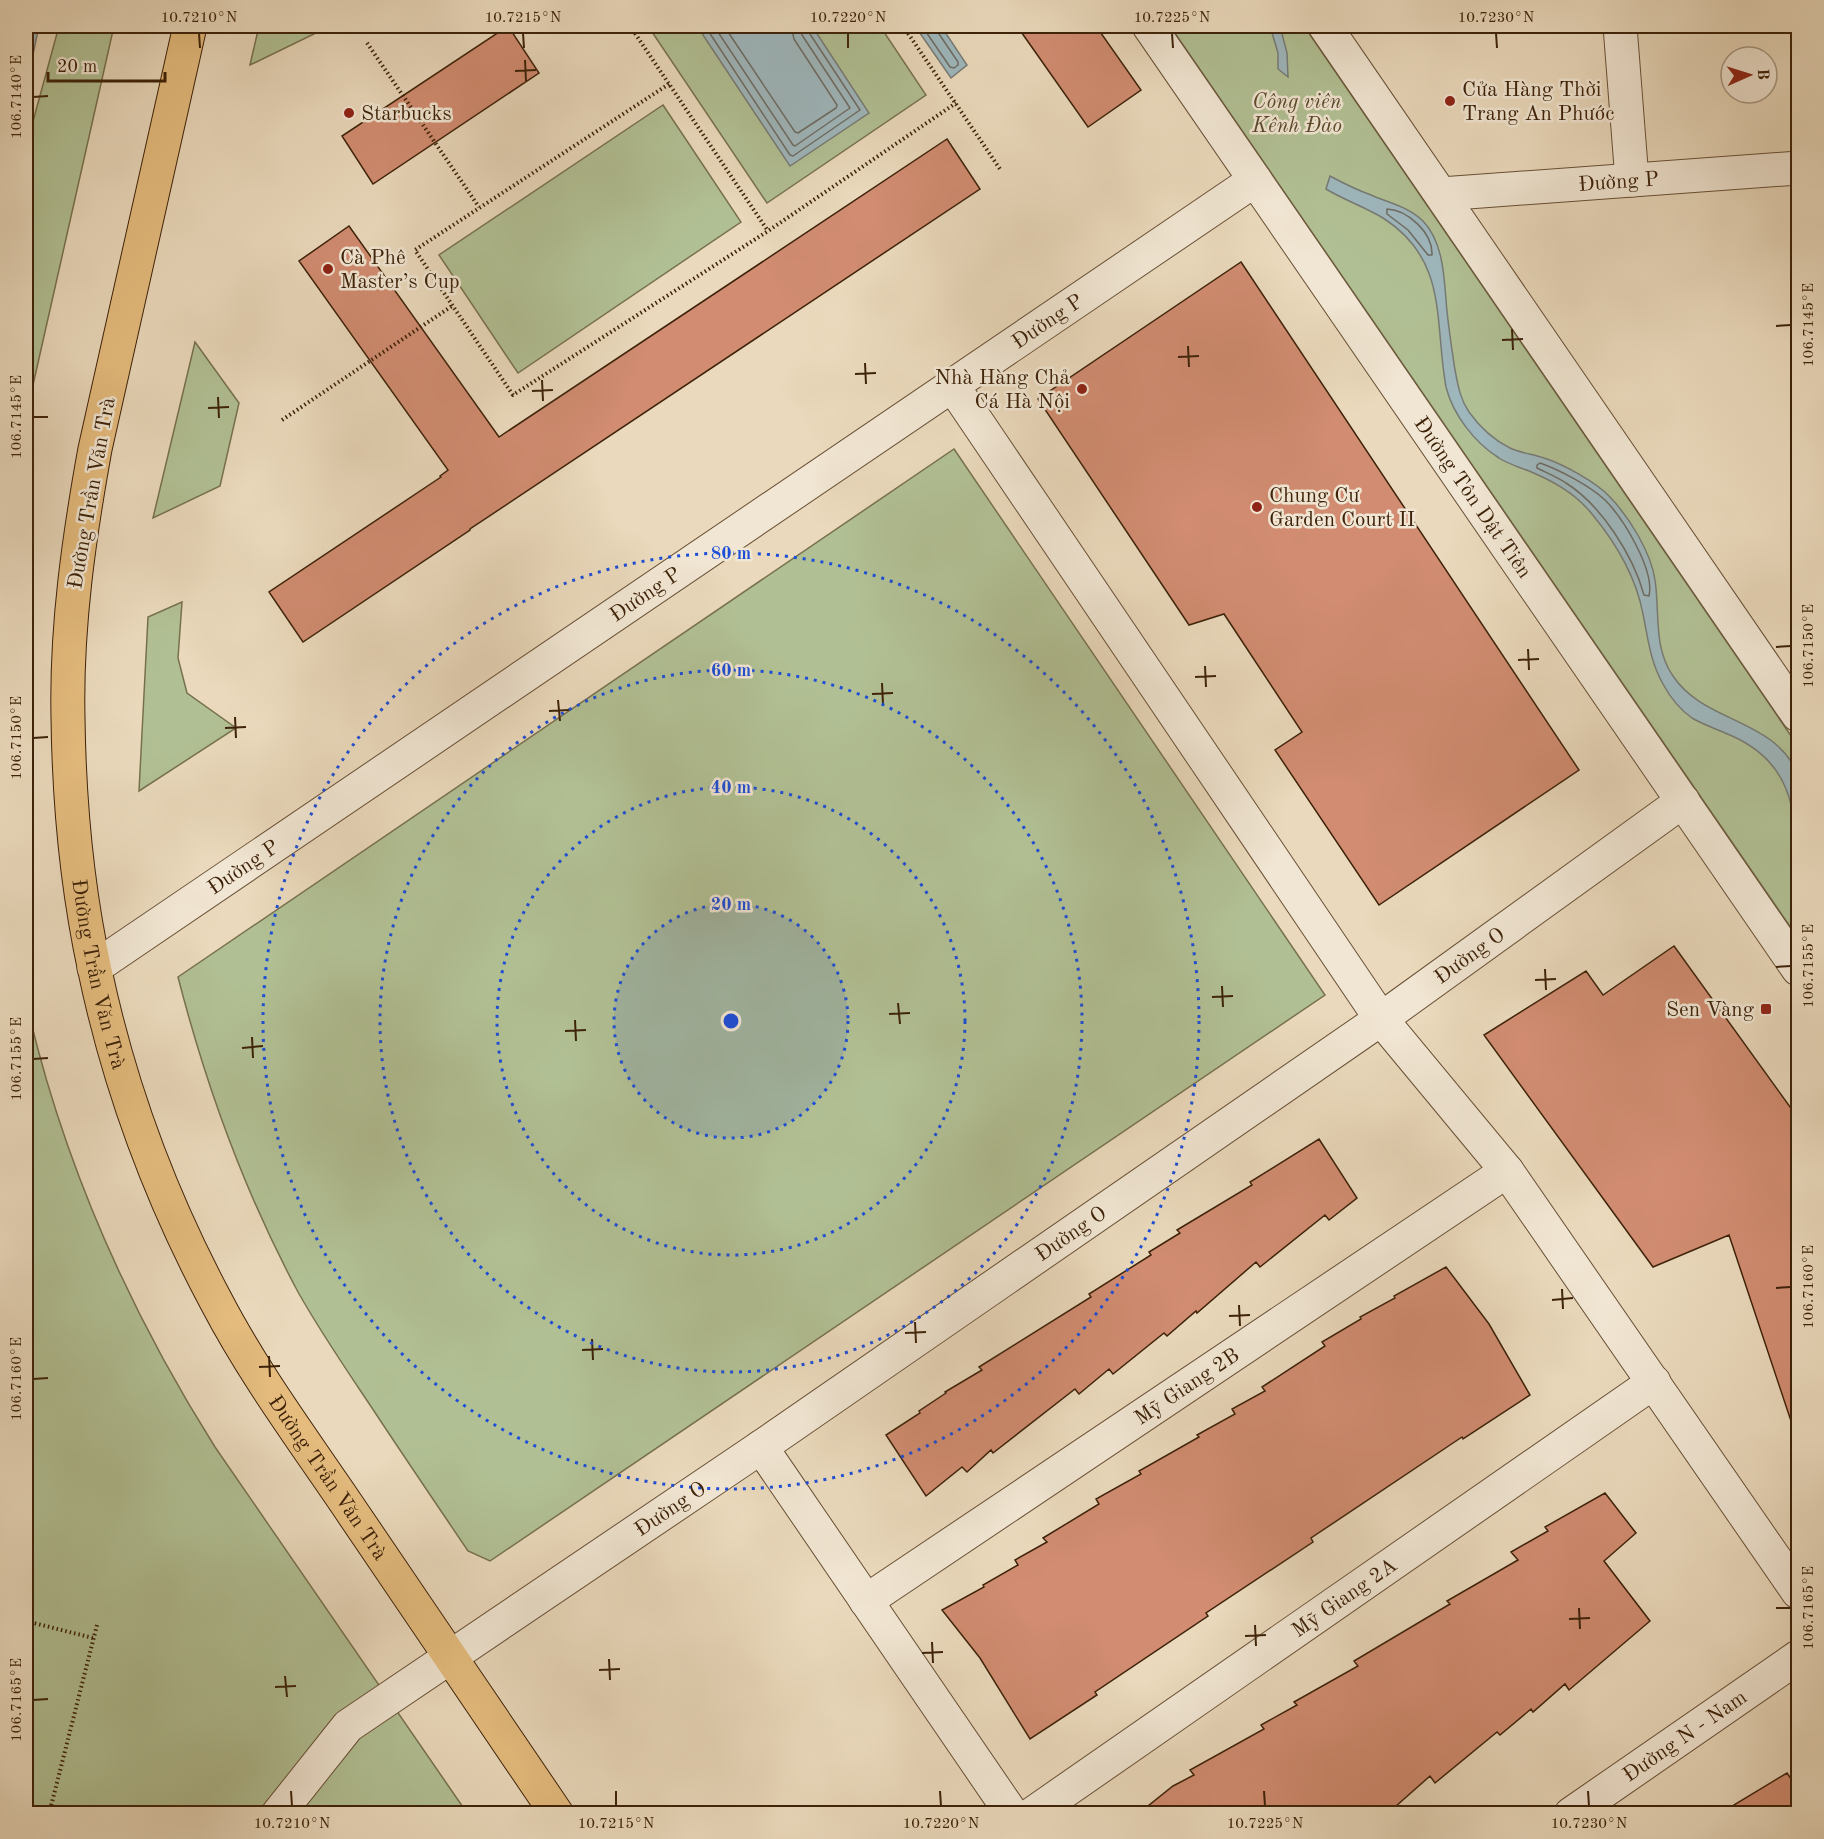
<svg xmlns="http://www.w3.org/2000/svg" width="1824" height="1839" font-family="'Old Standard TT',serif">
  <rect width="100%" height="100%" fill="#ead9bc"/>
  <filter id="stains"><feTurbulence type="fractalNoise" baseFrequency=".00333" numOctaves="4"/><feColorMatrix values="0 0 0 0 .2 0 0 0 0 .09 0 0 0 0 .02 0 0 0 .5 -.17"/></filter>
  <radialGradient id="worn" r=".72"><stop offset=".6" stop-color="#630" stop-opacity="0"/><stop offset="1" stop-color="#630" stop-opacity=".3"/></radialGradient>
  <path fill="#b1c094" stroke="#77714e" stroke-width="1.5" d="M 59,26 L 114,26 L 26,416 L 26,147 Z
    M 259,26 L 318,26 L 316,33 L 250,65 Z
    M 648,26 L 880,26 L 926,95 L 767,203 Z
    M 1170,26 L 1304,26 L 1798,746 L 1798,938 Z
    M 663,105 L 741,222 L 518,373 L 439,255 Z
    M 195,342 L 239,403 L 220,486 L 153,518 Z
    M 954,449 L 1325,995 L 490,1561 L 468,1551 C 437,1505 405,1458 374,1411 C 348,1372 321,1333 298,1292 C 245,1193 206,1086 178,977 Z
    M 182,602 L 178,658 L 187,693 L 236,728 L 139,791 L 148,617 Z
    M 26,1001 C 62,1160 128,1309 215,1447 L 467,1813 L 26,1813 Z"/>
  <path fill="#9eb7bd" stroke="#777b75" stroke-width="1.5" d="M 26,26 L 39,26 L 26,88 Z
    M 697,26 L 812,26 L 869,113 L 790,166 Z
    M 915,26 L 941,26 L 967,65 L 951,78 Z
    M 1270,26 L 1280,26 L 1287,53 L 1288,77 L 1278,69 L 1278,53 Z
    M 1330,176 C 1343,183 1357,190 1371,195 C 1389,203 1409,207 1423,221 C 1445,244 1444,282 1447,311 C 1449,331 1452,350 1455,370 C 1458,385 1460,399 1469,412 C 1479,426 1494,440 1510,448 C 1520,453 1533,454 1544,458 C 1563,464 1596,482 1610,497 C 1629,517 1651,552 1655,580 C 1660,613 1653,647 1673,676 C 1704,723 1774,718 1798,774 L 1798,906 C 1789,867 1802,827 1786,789 C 1775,761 1753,744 1725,733 C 1714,728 1702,724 1692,718 C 1679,709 1670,697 1663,684 C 1650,661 1648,638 1643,614 C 1636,577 1616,543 1592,514 C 1575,493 1553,481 1529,471 C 1519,467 1508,464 1499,458 C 1475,443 1453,415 1446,387 C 1434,322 1449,260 1383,218 C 1365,207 1344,200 1326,189 Z"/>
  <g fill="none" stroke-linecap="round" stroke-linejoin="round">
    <path stroke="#6e6c63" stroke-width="1.5" d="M 705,26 L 790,155 L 793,156 L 860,110 L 808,31 L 807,26
      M 714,26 L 793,145 L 795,146 L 850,108 L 802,35 L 800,26
      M 724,26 L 795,132 L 798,133 L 836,108 L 837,105 L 794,39 L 791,26
      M 922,26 L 950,67 L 954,68 L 958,65 L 958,62 L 937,31 L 936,26
      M 1387,209 C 1408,210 1433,233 1432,255 L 1428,255 L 1408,230 L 1387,214 Z
      M 1540,463 C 1560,470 1590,486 1605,500 C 1623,518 1655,570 1649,596 L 1644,595 C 1633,555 1601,505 1566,483 C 1557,477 1547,473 1537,468 L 1537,465 Z"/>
  </g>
  <path fill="#d18c71" stroke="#3d2209" stroke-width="1.5" d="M 508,26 L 539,73 L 373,184 L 342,136 Z
    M 1017,26 L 1096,26 L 1141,90 L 1088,127 Z
    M 947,139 L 980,189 L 470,529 L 470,530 L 303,642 L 269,592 L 441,477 L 440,476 L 448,470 L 299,261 L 349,226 L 499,437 Z
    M 1241,262 L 1579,770 L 1379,905 L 1275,750 L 1302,732 L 1224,614 L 1189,625 L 1038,399 Z
    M 1674,946 L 1798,1118 L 1798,1426 L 1793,1427 L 1729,1235 L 1653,1267 L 1484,1035 L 1586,971 L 1603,995 Z
    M 1319,1139 L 1357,1198 L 1329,1220 L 1325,1215 L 1260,1267 L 1256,1262 L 1197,1313 L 1196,1311 L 1167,1336 L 1164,1333 L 1113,1374 L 1109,1369 L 1079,1394 L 1075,1389 L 993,1453 L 991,1450 L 967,1472 L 962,1467 L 926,1496 L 886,1435 L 920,1413 L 919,1411 L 946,1393 L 945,1392 L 982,1370 L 979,1367 L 1091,1297 L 1089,1294 L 1151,1255 L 1149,1252 L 1180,1233 L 1177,1230 L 1252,1185 L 1250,1182 Z
    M 1446,1267 L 1489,1324 L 1530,1395 L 1463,1439 L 1462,1437 L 1311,1538 L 1313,1542 L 1206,1613 L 1208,1616 L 1095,1692 L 1097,1695 L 1030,1739 L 980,1658 L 942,1610 L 984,1587 L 983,1585 L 1018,1565 L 1015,1560 L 1047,1542 L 1043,1538 L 1099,1504 L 1096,1499 L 1141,1474 L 1139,1471 L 1199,1437 L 1197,1435 L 1235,1414 L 1232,1409 L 1265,1391 L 1262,1387 L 1325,1346 L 1322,1342 L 1361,1319 L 1360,1317 L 1395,1298 L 1394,1296 Z
    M 1605,1493 L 1636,1533 L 1604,1561 L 1650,1621 L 1569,1690 L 1565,1684 L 1533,1712 L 1531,1709 L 1500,1735 L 1497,1732 L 1435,1783 L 1430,1776 L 1387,1814 L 1138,1814 L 1173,1786 L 1194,1775 L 1190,1770 L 1264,1729 L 1261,1725 L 1297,1705 L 1294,1702 L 1358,1666 L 1354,1661 L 1450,1604 L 1447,1601 L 1518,1560 L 1511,1552 L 1548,1531 L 1545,1527 Z
    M 1787,1773 L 1798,1789 L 1798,1814 L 1719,1814 Z"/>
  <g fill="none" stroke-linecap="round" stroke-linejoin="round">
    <defs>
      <g id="minor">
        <path id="s1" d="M 1149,26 L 1798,969"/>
        <path d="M 1325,26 L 1798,715"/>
        <path d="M 1620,26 L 1632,180"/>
        <path id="s2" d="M 1441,194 L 1798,168"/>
        <path d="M 952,385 L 1381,1019 L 1507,1171 L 1798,1592"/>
        <path id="s3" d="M 94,968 L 1255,180"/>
        <path d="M 761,1447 L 1012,1814"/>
        <path id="s4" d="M 866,1601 L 1507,1171"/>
        <path id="s5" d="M 278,1814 L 348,1726 L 761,1447 L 1381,1019 L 1683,801"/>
        <path id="s6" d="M 1032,1814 L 1654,1382"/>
        <path id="s7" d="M 1571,1814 L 1798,1657"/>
      </g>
      <g id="major">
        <path id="s8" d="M 190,26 L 95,449 C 79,537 66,627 68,717 C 69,802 77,888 95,971 C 119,1085 161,1198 216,1301 C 254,1374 304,1441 350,1509 C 419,1611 488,1712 557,1814"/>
      </g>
    </defs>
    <use href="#minor" stroke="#685036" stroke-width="35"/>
    <use href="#major" stroke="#3d2209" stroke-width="35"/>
    <path stroke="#3d2209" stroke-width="4" stroke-dasharray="1.5 3" stroke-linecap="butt" d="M 630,26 L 768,231
      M 903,26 L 1000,169
      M 367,43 L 479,207
      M 669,84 L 415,250 L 513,395 L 768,231 L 956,103
      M 282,420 L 452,306
      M 26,1621 L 93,1638
      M 49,1814 L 97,1625"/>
    <use href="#minor" stroke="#f1e6d3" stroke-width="33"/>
    <use href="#major" stroke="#e5bc7e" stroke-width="33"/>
  </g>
  <path fill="none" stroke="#3d2209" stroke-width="2" d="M 199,33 L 200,48M 523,33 L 524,48M 848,33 L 848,48M 1172,33 L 1173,48M 1496,33 L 1497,48M 525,60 L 526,81M 515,71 L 536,70M 33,97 L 48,96M 1776,326 L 1791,325M 1512,329 L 1513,350M 1502,340 L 1523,339M 1188,346 L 1189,367M 1178,357 L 1199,356M 865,363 L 866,384M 855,374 L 876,373M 542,380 L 543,401M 532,391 L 553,390M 218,397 L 219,418M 208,408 L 229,407M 33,417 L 48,417M 1776,647 L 1791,646M 1528,649 L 1529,670M 1518,660 L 1539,659M 1205,666 L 1206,687M 1195,677 L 1216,676M 882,683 L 883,704M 872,694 L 893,693M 558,700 L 560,721M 549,711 L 569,710M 235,717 L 236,738M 225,728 L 246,727M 33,738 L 48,737M 1776,967 L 1791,966M 1545,969 L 1546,990M 1535,980 L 1556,979M 1222,986 L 1223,1007M 1212,997 L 1233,996M 898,1003 L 900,1024M 889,1014 L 910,1013M 575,1020 L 576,1041M 565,1031 L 586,1030M 252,1037 L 253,1058M 242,1048 L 263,1046M 33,1059 L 48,1058M 1776,1288 L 1791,1287M 1562,1289 L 1563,1309M 1552,1300 L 1573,1298M 1239,1305 L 1240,1326M 1229,1316 L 1250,1315M 915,1322 L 916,1343M 905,1333 L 926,1332M 592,1339 L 593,1360M 582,1350 L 603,1349M 269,1356 L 270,1377M 259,1367 L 280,1366M 33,1379 L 48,1378M 1579,1608 L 1580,1629M 1776,1608 L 1791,1608M 1569,1619 L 1590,1618M 1255,1625 L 1256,1646M 1245,1636 L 1266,1635M 932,1642 L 933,1663M 922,1653 L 943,1652M 609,1659 L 610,1680M 599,1670 L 620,1669M 285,1676 L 287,1697M 275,1687 L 296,1686M 33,1700 L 48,1699M 291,1791 L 292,1806M 616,1791 L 616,1806M 940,1791 L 941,1806M 1264,1791 L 1265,1806M 1588,1791 L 1589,1806"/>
  <circle cx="731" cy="1021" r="117" fill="#1d4ed8" fill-opacity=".12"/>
  <g fill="none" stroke="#1d4ed8" stroke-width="3" stroke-dasharray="3 6">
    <circle cx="731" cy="1021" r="117"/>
    <circle cx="731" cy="1021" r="234"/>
    <circle cx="731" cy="1021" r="351"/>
    <circle cx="731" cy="1021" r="468"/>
  </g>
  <g fill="#8f2418" stroke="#f1e6d3" stroke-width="2">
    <circle cx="1450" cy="101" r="6"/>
    <circle cx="349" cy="113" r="6"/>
    <circle cx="328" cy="269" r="6"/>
    <circle cx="1082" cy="389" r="6"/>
    <circle cx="1257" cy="507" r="6"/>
    <rect x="1760" y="1003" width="12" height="12" rx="3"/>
  </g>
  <g text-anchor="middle" stroke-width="5" stroke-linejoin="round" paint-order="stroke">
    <g font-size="21" fill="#3d2209" stroke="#f1e6d3" text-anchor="start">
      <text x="1462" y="96">Cửa Hàng Thời<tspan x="1462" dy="24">Trang An Phước</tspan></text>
      <text x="361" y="120">Starbucks</text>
      <text x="340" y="264">Cà Phê<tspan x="340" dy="24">Master’s Cup</tspan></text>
      <text x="1070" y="384" text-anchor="end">Nhà Hàng Chả<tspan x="1070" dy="24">Cá Hà Nội</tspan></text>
      <text x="1269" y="502">Chung Cư<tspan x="1269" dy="24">Garden Court II</tspan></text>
      <text x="1754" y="1016" text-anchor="end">Sen Vàng</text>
    </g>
    <g font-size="21" font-style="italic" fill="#5a4a2c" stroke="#f1e6d3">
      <text x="1297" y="108">Công viên<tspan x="1297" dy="24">Kênh Đào</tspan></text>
    </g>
    <g font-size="21" fill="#3d2209" stroke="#f1e6d3">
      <text dy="7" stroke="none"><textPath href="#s2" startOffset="178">Đường P</textPath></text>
      <text dy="7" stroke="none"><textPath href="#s3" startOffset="1152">Đường P</textPath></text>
      <text transform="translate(91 493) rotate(-80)" y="7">Đường Trần Văn Trà</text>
      <text dy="7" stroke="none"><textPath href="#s1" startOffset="572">Đường Tôn Dật Tiên</textPath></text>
      <text dy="7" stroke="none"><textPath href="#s3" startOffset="666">Đường P</textPath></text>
      <text dy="7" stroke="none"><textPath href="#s3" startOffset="180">Đường P</textPath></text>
      <text dy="7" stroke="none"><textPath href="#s5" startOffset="1473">Đường O</textPath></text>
      <text dy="7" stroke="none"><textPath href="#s8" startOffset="963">Đường Trần Văn Trà</textPath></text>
      <text dy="7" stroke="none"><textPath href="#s5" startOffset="987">Đường O</textPath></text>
      <text dy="7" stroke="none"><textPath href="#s4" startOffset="386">Mỹ Giang 2B</textPath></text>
      <text dy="7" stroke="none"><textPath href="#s8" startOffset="1521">Đường Trần Văn Trà</textPath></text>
      <text dy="7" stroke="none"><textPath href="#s5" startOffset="501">Đường O</textPath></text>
      <text dy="7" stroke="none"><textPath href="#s6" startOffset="380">Mỹ Giang 2A</textPath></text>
      <text dy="7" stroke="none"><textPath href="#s7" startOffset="138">Đường N - Nam</textPath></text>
    </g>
  </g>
  <circle cx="731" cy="1021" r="9" fill="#1d4ed8" stroke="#f1e6d3" stroke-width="3"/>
  <g font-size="18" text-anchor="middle" font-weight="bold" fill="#1d4ed8" stroke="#f1e6d3" stroke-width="5" stroke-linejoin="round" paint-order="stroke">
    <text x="731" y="559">80 m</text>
    <text x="731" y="676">60 m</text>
    <text x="731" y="793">40 m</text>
    <text x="731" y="910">20 m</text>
  </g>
  <rect width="1824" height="1839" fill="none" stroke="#ead9bc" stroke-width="66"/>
  <g transform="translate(1749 75) rotate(87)"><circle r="28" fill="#f1e6d3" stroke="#a99882" stroke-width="1.5"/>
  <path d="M0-4.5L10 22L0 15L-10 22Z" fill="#8f2418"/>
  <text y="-9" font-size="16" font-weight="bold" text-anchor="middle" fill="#3d2209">B</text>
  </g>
  <path d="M48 72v9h117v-9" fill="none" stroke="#3d2209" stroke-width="3"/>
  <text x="57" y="72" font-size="18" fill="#3d2209" stroke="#f1e6d3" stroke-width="4.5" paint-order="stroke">20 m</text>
  <rect x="33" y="33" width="1758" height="1773" fill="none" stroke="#3d2209" stroke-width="2"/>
  <g font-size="15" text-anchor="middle" fill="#3d2209">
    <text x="199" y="22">10.7210°N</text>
    <text x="523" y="22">10.7215°N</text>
    <text x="848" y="22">10.7220°N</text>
    <text x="1172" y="22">10.7225°N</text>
    <text x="1496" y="22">10.7230°N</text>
    <text transform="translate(16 97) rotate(-90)" y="5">106.7140°E</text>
    <text transform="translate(1808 325) rotate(-90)" y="5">106.7145°E</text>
    <text transform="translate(16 417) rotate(-90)" y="5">106.7145°E</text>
    <text transform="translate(1808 646) rotate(-90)" y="5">106.7150°E</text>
    <text transform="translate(16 738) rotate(-90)" y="5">106.7150°E</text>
    <text transform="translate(1808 966) rotate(-90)" y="5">106.7155°E</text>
    <text transform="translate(16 1059) rotate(-90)" y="5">106.7155°E</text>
    <text transform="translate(1808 1287) rotate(-90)" y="5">106.7160°E</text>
    <text transform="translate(16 1379) rotate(-90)" y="5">106.7160°E</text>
    <text transform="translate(1808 1608) rotate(-90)" y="5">106.7165°E</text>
    <text transform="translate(16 1700) rotate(-90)" y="5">106.7165°E</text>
    <text x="292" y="1828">10.7210°N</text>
    <text x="616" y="1828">10.7215°N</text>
    <text x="941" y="1828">10.7220°N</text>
    <text x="1265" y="1828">10.7225°N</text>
    <text x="1589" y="1828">10.7230°N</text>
  </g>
  <rect width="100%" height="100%" filter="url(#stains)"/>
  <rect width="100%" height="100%" fill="url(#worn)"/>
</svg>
